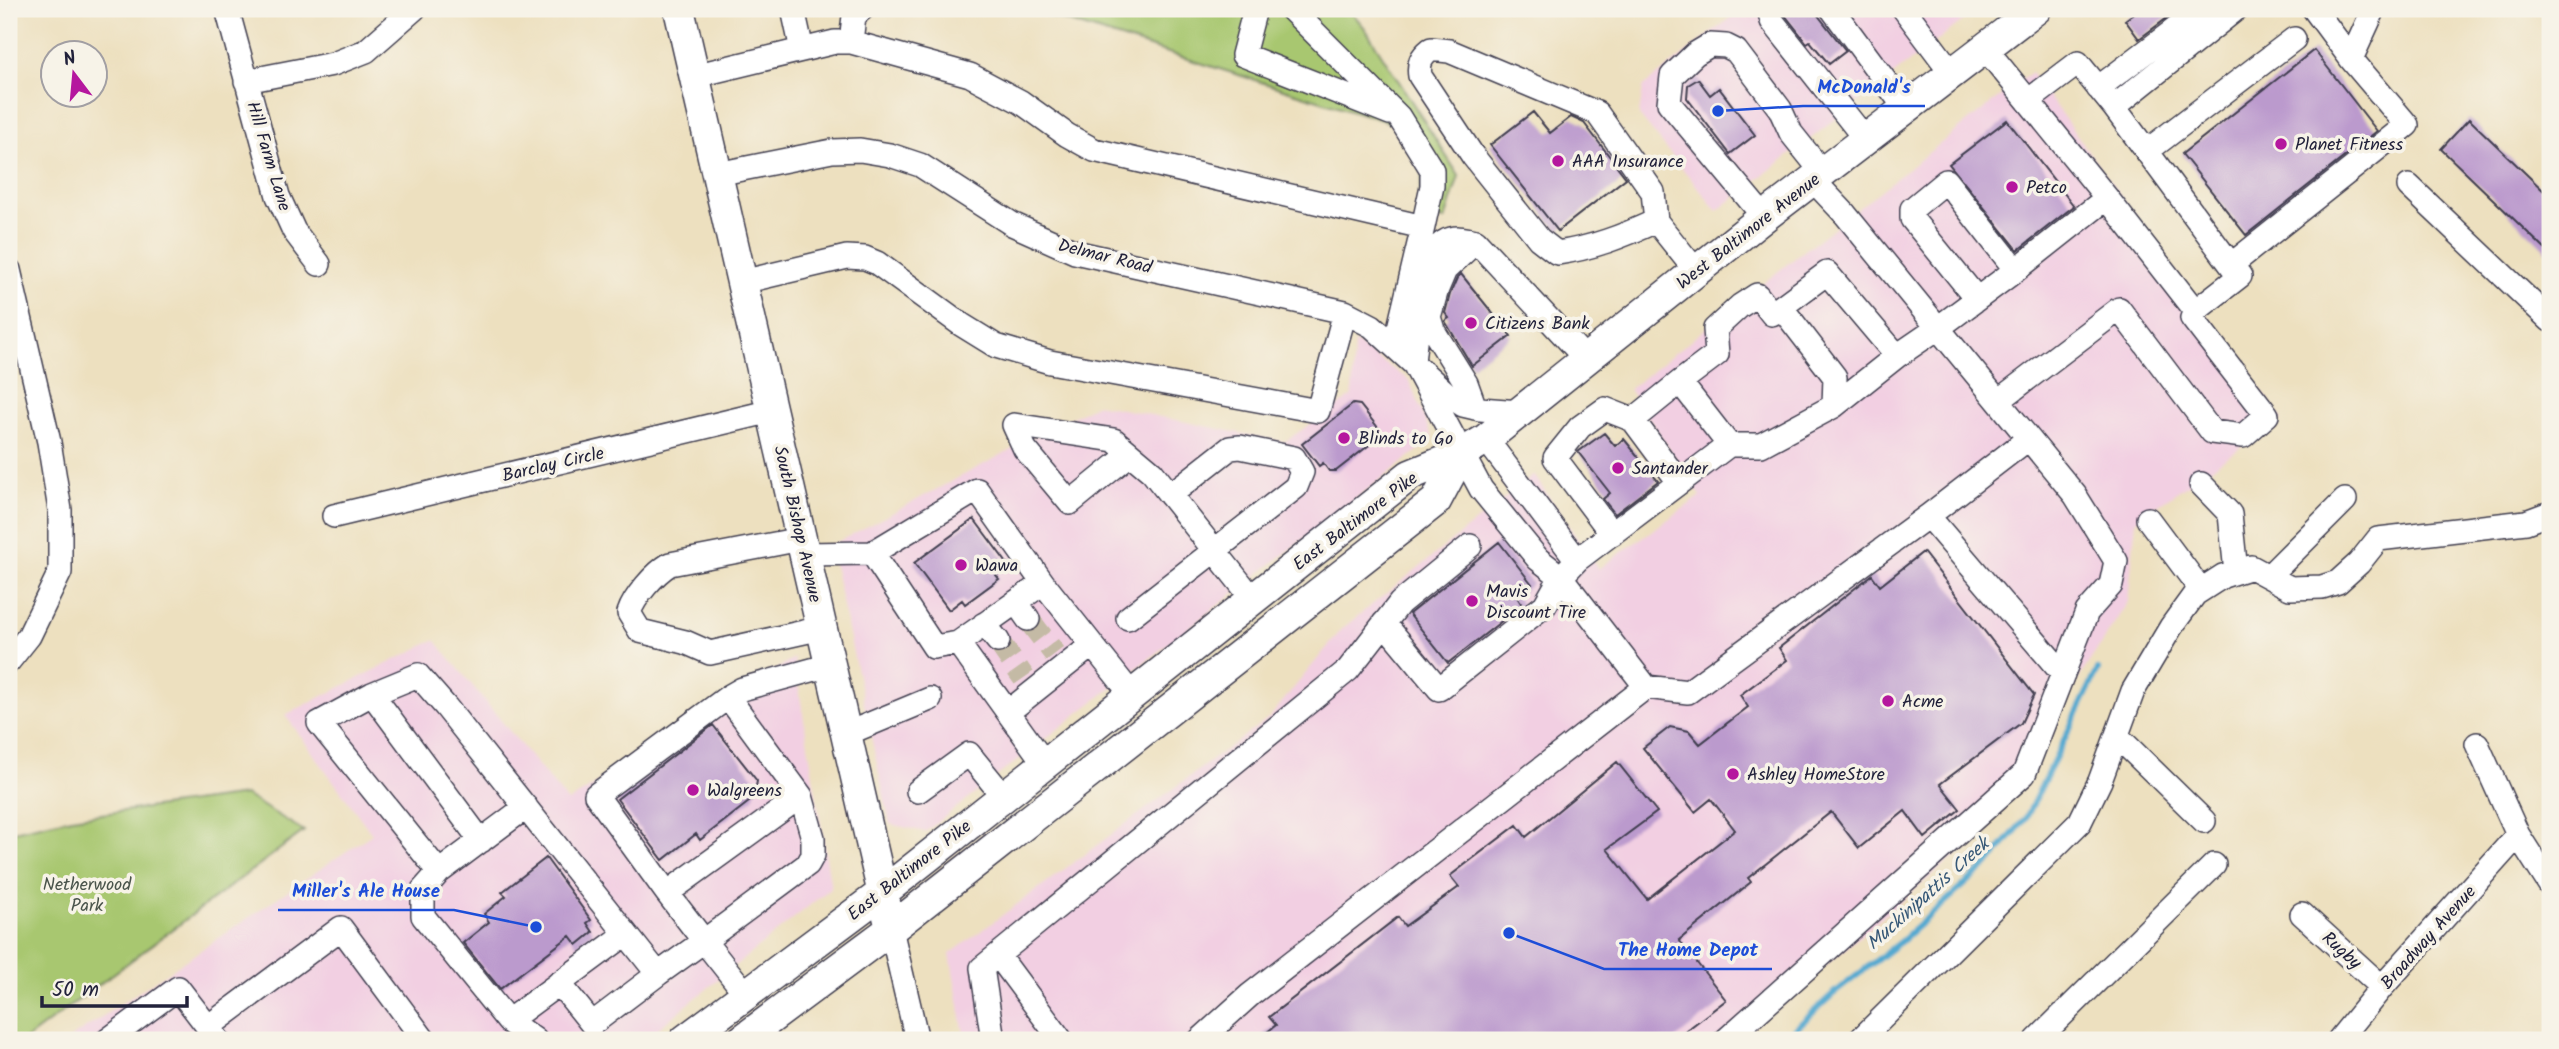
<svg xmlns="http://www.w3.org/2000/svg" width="2559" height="1049" font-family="Kalam,sans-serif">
  <rect width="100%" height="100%" fill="#f7f3e8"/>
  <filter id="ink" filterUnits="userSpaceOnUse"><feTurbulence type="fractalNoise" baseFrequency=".0143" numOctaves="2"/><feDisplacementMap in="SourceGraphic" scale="14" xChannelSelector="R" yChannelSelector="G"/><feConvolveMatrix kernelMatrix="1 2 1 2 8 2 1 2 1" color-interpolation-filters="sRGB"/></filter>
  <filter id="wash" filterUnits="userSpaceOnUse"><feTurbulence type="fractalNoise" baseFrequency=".00686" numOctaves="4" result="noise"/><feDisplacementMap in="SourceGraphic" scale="28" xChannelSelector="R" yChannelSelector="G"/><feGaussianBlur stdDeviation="1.57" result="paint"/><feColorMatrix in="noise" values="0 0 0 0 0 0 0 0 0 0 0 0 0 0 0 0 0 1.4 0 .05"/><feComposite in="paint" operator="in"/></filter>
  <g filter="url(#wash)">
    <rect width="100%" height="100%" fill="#ede0bf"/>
    <path fill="#f2cfe2" d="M 1742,9 L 1978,9 L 1717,211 L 1639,115 L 1643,87 Z
      M 2031,72 L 2282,419 L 2136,520 L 2128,602 L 1975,839 L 1737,1040 L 965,1040 L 950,954 L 1270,717 L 1343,628 L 1534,475 L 1598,569 L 1701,496 L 1629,389 Z
      M 1354,342 L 1409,380 L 1433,439 L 925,832 L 890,824 L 830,546 L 1097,404 L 1284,442 L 1352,396 Z
      M 435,640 L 568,802 L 794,658 L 831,888 L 644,1040 L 68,1040 L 372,834 L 285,715 Z"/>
    <path fill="#a8c770" stroke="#657456" stroke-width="2" d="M 1028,9 L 1349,9 L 1365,28 L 1459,176 L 1445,220 L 1417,213 L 1423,170 L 1395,124 Z
      M 245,795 L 304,831 L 25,1040 L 9,1040 L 9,832 L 71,818 Z"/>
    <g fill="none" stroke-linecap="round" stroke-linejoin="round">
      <path stroke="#53a9d0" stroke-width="6" d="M 2550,571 L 2550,572
        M 1783,1040 L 1832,995 L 1901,941 L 1988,864 L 2026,818 L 2098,670"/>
    </g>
    <g id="blocks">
      <path fill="#bb9acd" d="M 1783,9 L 1813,9 L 1846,51 L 1829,64 L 1810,41 L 1807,43 L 1785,15 Z
        M 2140,9 L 2179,9 L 2139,39 L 2125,20 Z
        M 2314,50 L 2377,131 L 2246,235 L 2182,154 Z
        M 1698,79 L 1710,95 L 1719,88 L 1755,135 L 1730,154 L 1687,98 L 1688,85 Z
        M 1533,112 L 1550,133 L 1571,117 L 1584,123 L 1626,178 L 1558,231 L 1490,145 Z
        M 2469,119 L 2550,197 L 2550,254 L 2441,149 Z
        M 2007,120 L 2074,206 L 2018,250 L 1949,164 Z
        M 1461,274 L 1511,336 L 1472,366 L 1445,321 L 1449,318 L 1445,313 L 1450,294 L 1457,278 Z
        M 1353,404 L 1360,405 L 1379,429 L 1377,439 L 1336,471 L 1329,471 L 1323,463 L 1319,466 L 1302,444 Z
        M 1604,433 L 1615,446 L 1624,439 L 1658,481 L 1615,514 L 1603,499 L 1610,493 L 1578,452 Z
        M 974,519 L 1009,566 L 996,575 L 999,579 L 965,604 L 962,600 L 949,610 L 914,563 Z
        M 1499,542 L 1532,584 L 1517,597 L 1522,605 L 1448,663 L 1409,614 Z
        M 1923,552 L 2034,695 L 2021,723 L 1940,784 L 1960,809 L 1925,838 L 1905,811 L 1859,848 L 1831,812 L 1748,878 L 1751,882 L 1679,940 L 1726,1000 L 1674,1040 L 1257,1040 L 1276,1025 L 1269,1017 L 1398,917 L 1405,926 L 1459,887 L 1450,876 L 1517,825 L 1526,837 L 1617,762 L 1657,812 L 1607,849 L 1647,899 L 1735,830 L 1711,799 L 1695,812 L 1643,748 L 1670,727 L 1689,731 L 1700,744 L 1748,707 L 1740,695 L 1787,660 L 1779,648 L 1872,575 L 1880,586 Z
        M 713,725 L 757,781 L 754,798 L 700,840 L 696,834 L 663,860 L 617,799 Z
        M 546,858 L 591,920 L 587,923 L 593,932 L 577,945 L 570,936 L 500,989 L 463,943 L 489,922 L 484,914 L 506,896 L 502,892 Z"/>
    </g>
  </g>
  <g filter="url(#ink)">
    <use href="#blocks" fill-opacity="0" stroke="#403e4f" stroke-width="2"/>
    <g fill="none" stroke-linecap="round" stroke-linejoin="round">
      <path stroke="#c4baa5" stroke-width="23" stroke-dasharray="23 11" stroke-linecap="butt" d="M 1028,619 L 1055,654
        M 998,641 L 1024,678"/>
      <defs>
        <path id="minor" d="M 227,9 L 278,196 L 294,231 L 319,264
          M 793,9 L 802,50
          M 1255,9 L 1243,55 L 1390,113
          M 1291,9 L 1399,117 L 1432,170 L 1432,186 L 1423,227 L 1395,345
          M 1769,9 L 1772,21 L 1866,140
          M 1832,9 L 1906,109
          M 1904,9 L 1952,73
          M 851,42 L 854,16 L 862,9
          M 1985,48 L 2107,198 L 2016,270 L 1946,181 L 1912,209 L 1912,219 L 1977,299 L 1938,328 L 1998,401
          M 2351,59 L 2373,11 L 2370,9
          M 694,76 L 835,42 L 851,42 L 970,75 L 1021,102 L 1067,135 L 1094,150 L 1423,227
          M 246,81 L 333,64 L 366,51 L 414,9
          M 2098,88 L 2202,9
          M 2028,101 L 2078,63 L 2114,107 L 2236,9
          M 2114,107 L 2231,265
          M 2147,151 L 2294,39
          M 717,174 L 832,151 L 860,150 L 890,155 L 920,165 L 1012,224 L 1075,252 L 1345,312 L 1372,326 L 1447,394 L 1463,405 L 1480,409 L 1520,412
          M 2409,186 L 2550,320
          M 2107,198 L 2195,311
          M 1764,217 L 1669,103 L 1672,76 L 1695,54 L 1710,45 L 1726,46 L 1736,51 L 1780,109 L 1791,133 L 1823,173
          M 1656,221 C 1623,236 1593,248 1557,253 L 1539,239 L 1473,156 L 1420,76 C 1418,63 1421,57 1431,49 L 1449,51 L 1597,113 L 1653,192 L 1656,221 L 1696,271
          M 9,270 L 49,442 L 60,510 L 60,572 L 29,636 L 9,661
          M 742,282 L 847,257 L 865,258 L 877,263 L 962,325 L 996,346 L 1050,362 L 1318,411 L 1345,312
          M 1977,299 L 2016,270
          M 1781,307 L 1827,273 L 1897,356 L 1938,328 L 1845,214 L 1813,180
          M 1413,362 C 1416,337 1421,255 1444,242 C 1454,236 1464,238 1476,241 L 1585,358
          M 1834,406 L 1897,356
          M 1475,408 L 1466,383 L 1433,330 L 1429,317 L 1437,289 L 1445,270 L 1476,241
          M 1633,420 L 1680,382
          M 1486,439 L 1577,560
          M 1130,454 L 1070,503 L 1025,449 L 1014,425 L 1114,440 L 1152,472 L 1253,599
          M 2201,484 L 2230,514 L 2236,572
          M 334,516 L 772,411
          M 1928,516 L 2028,439
          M 2148,519 L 2201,590
          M 1612,534 L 1555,458 L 1580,427 L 1605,409 L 1633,420 L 1679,482
          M 801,539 L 670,564 C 655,573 634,597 629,613 L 640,631 L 685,642 L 710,653 L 822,628
          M 872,553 L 934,647 L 958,643 L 1045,764
          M 805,554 L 872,553 L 977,490 L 1043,583 L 1132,695
          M 2269,576 L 2345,500
          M 1016,602 L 1028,619
          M 1128,618 L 1296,487 L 1302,472 L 1294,458 L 1240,447 L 1230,448 L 1170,495
          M 1384,623 L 1439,689 L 1545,605 L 1561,577 L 1577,560 L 1729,445 L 1680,382 L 1717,354 L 1715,329 L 1740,306 L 1757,295 L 1772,314 L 1781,307 L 1835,377 L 1834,406 L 1761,445 L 1729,445
          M 984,624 L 998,641
          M 958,643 L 1043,583
          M 1646,687 L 1688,692 L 1928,516 L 2063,674
          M 372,694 L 481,841
          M 1008,712 L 1092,645
          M 846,734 L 930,699
          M 2117,736 L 2204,821
          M 2477,744 L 2518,835 L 2550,885
          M 918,791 L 969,754 L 1004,797
          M 526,807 L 439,872 L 423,890 L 423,916 L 508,1021 L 535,1040
          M 439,872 L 319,723 L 372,694 L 418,675 L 446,707 L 658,974 L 704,941 L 667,893 L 801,796
          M 667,893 L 596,795 L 728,697
          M 2302,914 L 2382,987
          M 891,929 L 917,1040
          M 998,955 L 1061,1040
          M 559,983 L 592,1024 L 658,974
          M 746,994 L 704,941 L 808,864 L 813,855 L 813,838 L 801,796 L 728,697 L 742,689 L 830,665
          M 508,1021 L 626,934
          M 208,1027 L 341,928 L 424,1040
          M 108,1040 L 178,988 L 218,1040
          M 993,1040 L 982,968 L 1348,670 L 1400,603 L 1470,546
          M 1200,1040 L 1250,995 L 1646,687 L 1561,577 L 1538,559 L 1481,489 L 1413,362
          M 1726,1040 L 2024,774 L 2087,612 L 2111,585 L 2116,561 L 2075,495 L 1998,401 L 2119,309 L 2212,432 L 2243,436 L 2267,415 L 2192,318 L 2195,311 L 2240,276 L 2231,265 L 2407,125 L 2351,59 L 2314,9
          M 1860,1040 L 2080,822 L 2100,781 L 2133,691 L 2171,627 L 2195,594 L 2223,576 L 2251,567 L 2290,588 L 2322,587 L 2338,582 L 2359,563 L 2378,539 L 2526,522 L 2550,513
          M 2037,1040 L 2214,865
          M 2339,1040 L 2382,987 L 2518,835"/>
        <path id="major" d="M 679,9 L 891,929
          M 685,1040 L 882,893 L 1410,475 L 1461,454 L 1486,439 L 1764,217 L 2036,9
          M 742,1040 L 891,929 L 1436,501 L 1461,454"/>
      </defs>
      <use href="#minor" stroke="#403e4f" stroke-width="26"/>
      <use href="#major" stroke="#403e4f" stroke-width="33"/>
      <use href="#minor" stroke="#fff" stroke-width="23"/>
      <use href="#major" stroke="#fff" stroke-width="30"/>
    </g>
  </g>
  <g fill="#b5179e" stroke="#f7f3e8" stroke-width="2.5">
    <circle cx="2281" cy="144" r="7"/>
    <circle cx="1558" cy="161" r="7"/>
    <circle cx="2012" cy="187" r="7"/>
    <circle cx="1471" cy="323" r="7"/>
    <circle cx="1344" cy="438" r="7"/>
    <circle cx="1618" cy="468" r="7"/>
    <circle cx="961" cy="565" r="7"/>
    <circle cx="1472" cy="601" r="7"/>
    <circle cx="1888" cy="701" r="7"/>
    <circle cx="1733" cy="774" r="7"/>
    <circle cx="693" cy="790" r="7"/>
  </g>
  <g text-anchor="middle" stroke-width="7" stroke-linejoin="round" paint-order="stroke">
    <g font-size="18" fill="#22223b" stroke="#f7f3e8" text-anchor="start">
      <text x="2295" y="150">Planet Fitness</text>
      <text x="1572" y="167">AAA Insurance</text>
      <text x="2026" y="193">Petco</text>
      <text x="1485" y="329">Citizens Bank</text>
      <text x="1358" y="444">Blinds to Go</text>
      <text x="1632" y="474">Santander</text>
      <text x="975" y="571">Wawa</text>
      <text x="1486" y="597">Mavis<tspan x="1486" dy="21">Discount Tire</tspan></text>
      <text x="1902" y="707">Acme</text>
      <text x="1747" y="780">Ashley HomeStore</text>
      <text x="707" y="796">Walgreens</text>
    </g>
    <g font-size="18" fill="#22223b" stroke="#f7f3e8">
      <text transform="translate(269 156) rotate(73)" y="6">Hill Farm Lane</text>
      <text transform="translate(1748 231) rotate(-38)" y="6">West Baltimore Avenue</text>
      <text transform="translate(1105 256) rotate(14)" y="6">Delmar Road</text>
      <text transform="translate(553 464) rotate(-13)" y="6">Barclay Circle</text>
      <text transform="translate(1355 521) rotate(-37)" y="6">East Baltimore Pike</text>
      <text transform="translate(798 524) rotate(77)" y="6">South Bishop Avenue</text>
      <text transform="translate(909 870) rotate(-38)" y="6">East Baltimore Pike</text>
      <text transform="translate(2428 937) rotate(-48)" y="6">Broadway Avenue</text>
      <text transform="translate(2342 950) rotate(42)" y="6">Rugby</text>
    </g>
    <g font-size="18" fill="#4a544b" stroke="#f7f3e8">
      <text x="87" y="890">Netherwood<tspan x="87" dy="21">Park</tspan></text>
    </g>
    <g font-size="19" font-style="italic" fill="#365877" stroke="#f7f3e8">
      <text transform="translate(1927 893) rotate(-42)" y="7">Muckinipattis Creek</text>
    </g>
  </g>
  <path fill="none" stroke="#1d4ed8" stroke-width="2.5" d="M1718 111L1803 106H1925M536 927L454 910H278M1509 933L1604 969H1772"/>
  <g fill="#1d4ed8" stroke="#f7f3e8" stroke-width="2.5">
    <circle cx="1718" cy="111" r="7"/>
    <circle cx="536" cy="927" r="7"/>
    <circle cx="1509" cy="933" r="7"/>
  </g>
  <g font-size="19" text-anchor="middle" font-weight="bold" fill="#1d4ed8" stroke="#f7f3e8" stroke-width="7" stroke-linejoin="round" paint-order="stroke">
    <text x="1864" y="93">McDonald's</text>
    <text x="366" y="897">Miller's Ale House</text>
    <text x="1688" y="956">The Home Depot</text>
  </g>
  <rect width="2559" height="1049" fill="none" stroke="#f7f3e8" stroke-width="35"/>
  <g transform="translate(74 74) rotate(344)"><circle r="33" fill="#f7f3e8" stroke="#a29fa3" stroke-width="2"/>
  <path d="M0-5L12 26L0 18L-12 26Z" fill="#b5179e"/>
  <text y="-10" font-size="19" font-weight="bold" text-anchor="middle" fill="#22223b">N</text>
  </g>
  <path d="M42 996v10h145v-10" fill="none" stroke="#22223b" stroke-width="3.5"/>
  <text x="52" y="996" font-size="21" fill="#22223b" stroke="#f7f3e8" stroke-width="5" paint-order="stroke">50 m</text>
</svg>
